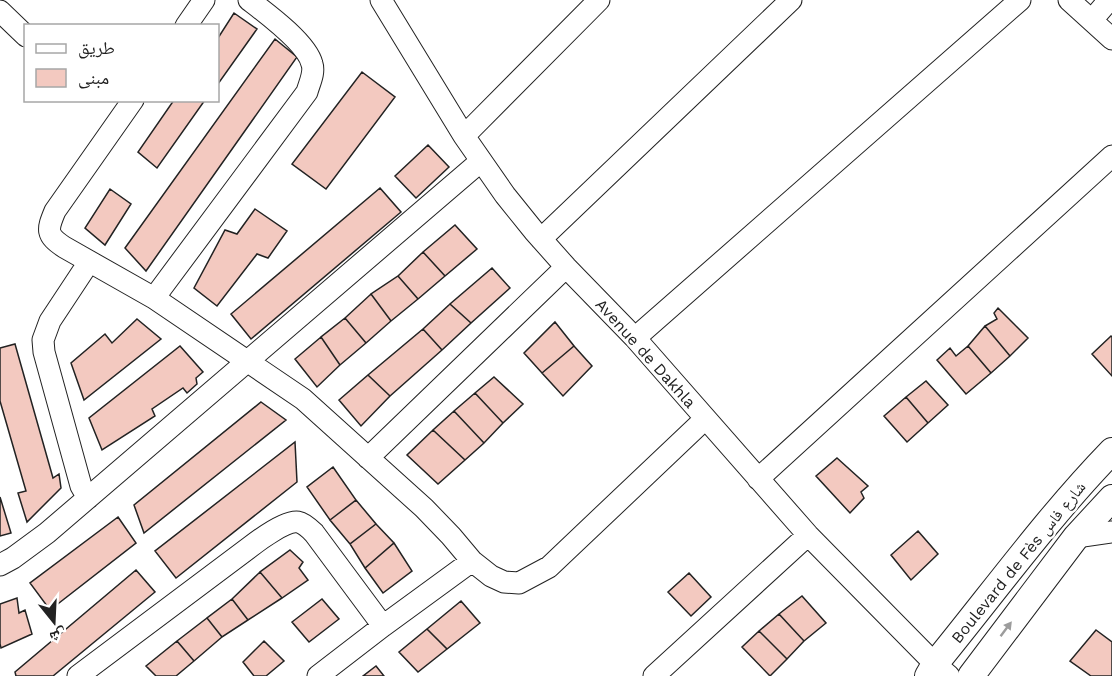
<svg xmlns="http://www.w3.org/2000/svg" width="1112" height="676" font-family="'Work Sans','Noto Naskh Arabic',sans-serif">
  <rect width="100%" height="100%" fill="#fff"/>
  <path fill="#f3c9c0" stroke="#222" stroke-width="1.5" d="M 234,13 L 257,29 L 218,84 L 218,38 Z
    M 275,39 L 297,57 L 146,271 L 125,248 Z
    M 362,72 L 395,97 L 326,189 L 292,164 Z
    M 174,100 L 205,100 L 157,168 L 138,152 Z
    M 428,145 L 449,167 L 416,198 L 395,176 Z
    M 380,188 L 401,212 L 251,339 L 231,314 Z
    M 110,189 L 131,204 L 105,245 L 85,228 Z
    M 255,209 L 287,231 L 268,258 L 257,254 L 217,306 L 194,288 L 225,230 L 237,234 Z
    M 455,225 L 477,249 L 445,276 L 423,252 Z
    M 423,252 L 445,276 L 418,299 L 398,276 Z
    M 492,268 L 510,288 L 471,323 L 450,304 Z
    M 398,276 L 418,299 L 391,321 L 371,294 Z
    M 371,294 L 391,321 L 366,343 L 345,318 Z
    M 450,304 L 471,323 L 442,350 L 423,329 Z
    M 998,308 L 1028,338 L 1010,356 L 985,326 L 997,319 L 994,313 Z
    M 345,318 L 366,343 L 340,365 L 321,337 Z
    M 137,319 L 161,339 L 84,400 L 71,363 L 105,334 L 112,343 Z
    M 555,322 L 574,346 L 542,373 L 524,353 Z
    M 985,326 L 1010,356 L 991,373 L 968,346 Z
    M 423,329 L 442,350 L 390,396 L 368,375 Z
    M 1111,336 L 1112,337 L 1112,376 L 1092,354 Z
    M 321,337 L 340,365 L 317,387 L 295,359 Z
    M 15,344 L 53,478 L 59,474 L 61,488 L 27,522 L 18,493 L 26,491 L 0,401 L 0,348 Z
    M 180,346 L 203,372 L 196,378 L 197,384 L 187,393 L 183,388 L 152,409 L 155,416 L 102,450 L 89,418 Z
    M 574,346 L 592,366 L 563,396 L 542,373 Z
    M 968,346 L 991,373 L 966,394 L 937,360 L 950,348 L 956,356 Z
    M 368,375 L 390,396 L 361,426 L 339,400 Z
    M 494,377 L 523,404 L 503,423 L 475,393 Z
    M 926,381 L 948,405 L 928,423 L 906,397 Z
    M 475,393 L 503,423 L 484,443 L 454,411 Z
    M 906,397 L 928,423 L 907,442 L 884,416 Z
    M 261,402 L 286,420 L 144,533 L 134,505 Z
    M 454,411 L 484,443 L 465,460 L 433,430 Z
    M 433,430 L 465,460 L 438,484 L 407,455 Z
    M 295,442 L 297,482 L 176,578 L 155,551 Z
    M 837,458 L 868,486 L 861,492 L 864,498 L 850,513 L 816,476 Z
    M 333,467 L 356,500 L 330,520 L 307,487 Z
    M 0,497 L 11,533 L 0,536 Z
    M 356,500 L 376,524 L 350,544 L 330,520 Z
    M 118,517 L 136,543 L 50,610 L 30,583 Z
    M 376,524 L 394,543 L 365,568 L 350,544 Z
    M 918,531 L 938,554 L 911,580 L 891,555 Z
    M 394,543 L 412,571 L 383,593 L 365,568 Z
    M 290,550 L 303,562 L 299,568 L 308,580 L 282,598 L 260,572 Z
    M 136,570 L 155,592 L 53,676 L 16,676 L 15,672 Z
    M 260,572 L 282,598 L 248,620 L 232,599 Z
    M 689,573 L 711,597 L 691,616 L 668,592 Z
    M 802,596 L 826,623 L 804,641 L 779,614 Z
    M 17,598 L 19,613 L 25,610 L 32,634 L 1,648 L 0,644 L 0,604 Z
    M 232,599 L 248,620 L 222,637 L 207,618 Z
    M 322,599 L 339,619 L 309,642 L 292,622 Z
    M 461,601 L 480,623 L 447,649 L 427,629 Z
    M 779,614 L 804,641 L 787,659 L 759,631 Z
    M 207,618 L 222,637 L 194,661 L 177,641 Z
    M 427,629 L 447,649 L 418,672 L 399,652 Z
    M 1096,630 L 1112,642 L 1112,676 L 1091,676 L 1070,661 Z
    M 759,631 L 787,659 L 770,676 L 742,647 Z
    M 177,641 L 194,661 L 176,676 L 156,676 L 146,666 Z
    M 264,641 L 284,661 L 266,676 L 254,676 L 243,662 Z
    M 376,666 L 384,676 L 363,676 Z"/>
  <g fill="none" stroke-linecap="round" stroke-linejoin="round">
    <defs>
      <path id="minor" d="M 381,0 L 464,136 L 505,195 L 534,231 L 566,267 L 635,338 L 808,535 L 935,664 L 949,676
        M 1069,0 L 1112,39
        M 0,11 L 26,36
        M 1092,20 L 1109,0
        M 186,26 L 204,0
        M 133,100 L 55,211 C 47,230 46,235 64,247 L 154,298 L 303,399 L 424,508 L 451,536 L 472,561 L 491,576 L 504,582 L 519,583 L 549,567 L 705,419
        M 464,136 L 599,0
        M 541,239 L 791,0
        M 154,298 L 307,92 C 309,84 315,73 312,64 C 307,43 266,13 249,0
        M 635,338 L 1020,0
        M 368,458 L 566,267
        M 758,479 L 1112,156
        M 88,498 L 81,486 L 44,352 L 43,340 L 50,321 L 89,262
        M 1076,537 L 1112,532
        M 0,565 L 13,558 L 47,533 L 481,161
        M 78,676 L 250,547 C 259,540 286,520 298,522 C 304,523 310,529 314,533 L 383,626
        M 318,676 L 383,626 L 472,561
        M 654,676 L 808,535"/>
      <path id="major" d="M 928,676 L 935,664 C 993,593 1048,517 1112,451
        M 971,676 L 1076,537 L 1112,498"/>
    </defs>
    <use href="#minor" stroke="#222" stroke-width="23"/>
    <use href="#major" stroke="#222" stroke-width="28"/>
    <use href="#minor" stroke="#fff" stroke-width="21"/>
    <use href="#major" stroke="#fff" stroke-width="26"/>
  </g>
  <defs><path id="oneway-solid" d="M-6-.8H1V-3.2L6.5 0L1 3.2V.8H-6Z" transform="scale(1.5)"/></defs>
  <use fill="#9c9c9c" href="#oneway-solid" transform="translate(1006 629) rotate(-53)"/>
  <g text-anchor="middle" stroke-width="4.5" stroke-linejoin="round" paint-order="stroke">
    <g font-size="16" fill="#222" stroke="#fff">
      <text transform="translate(646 353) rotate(48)" y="6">Avenue de Dakhla</text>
      <text transform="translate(1018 562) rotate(-51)" y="6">Boulevard de Fès شارع فاس</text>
    </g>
  </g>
  <rect x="24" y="24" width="195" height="78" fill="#ffffff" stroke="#a7a7a7" stroke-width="1.5"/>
  <rect x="36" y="44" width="30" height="9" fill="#ffffff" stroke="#a7a7a7" stroke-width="1.5"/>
  <text x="78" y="54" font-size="18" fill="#222222">طريق</text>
  <rect x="36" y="69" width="30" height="18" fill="#f3c9c0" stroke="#a7a7a7" stroke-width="1.5"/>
  <text x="78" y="84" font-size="18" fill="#222222">مبنى</text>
  <g transform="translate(54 622) rotate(162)" stroke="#ffffff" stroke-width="4.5" paint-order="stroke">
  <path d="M0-4.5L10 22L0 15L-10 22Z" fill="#222222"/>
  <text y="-9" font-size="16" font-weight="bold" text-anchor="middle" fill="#222222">ش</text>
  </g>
</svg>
